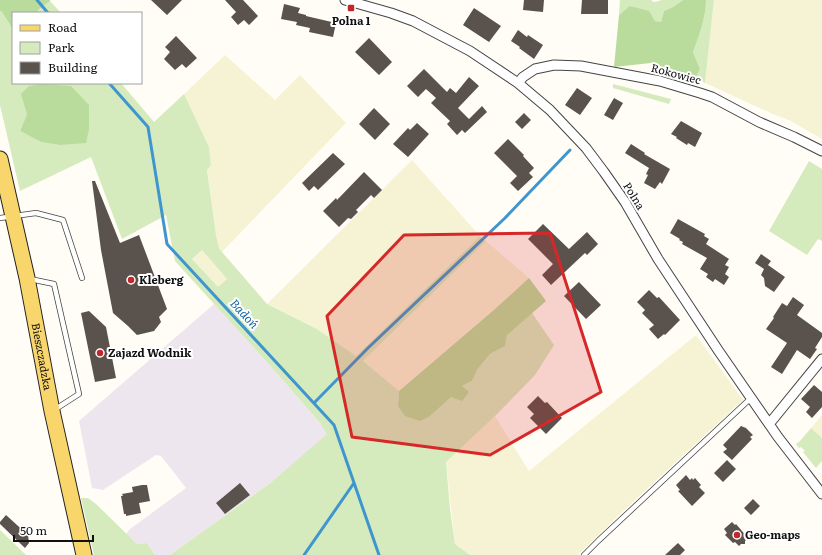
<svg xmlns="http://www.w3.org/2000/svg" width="822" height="555" font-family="Literata,serif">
  <rect width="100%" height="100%" fill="#fffdf5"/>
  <path fill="#eee6ef" d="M 214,304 L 273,369 L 320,423 L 328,434 L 269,484 L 170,555 L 155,555 L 147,543 L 137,544 L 126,534 L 130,529 L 186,488 L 161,456 L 156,455 L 103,490 L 92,488 L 79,421 Z"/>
  <path fill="#f6f3d4" d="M 714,0 L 822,0 L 822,139 L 791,121 L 773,114 L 705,83 Z
    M 225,55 L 275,100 L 300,75 L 346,123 L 222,252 L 219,248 L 216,235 L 207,169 L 211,165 L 209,147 L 184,94 Z
    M 412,160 L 480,236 L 356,356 L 317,329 L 267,304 Z
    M 486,241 L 529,278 L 495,309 L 399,391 L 363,361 Z
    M 202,250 L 227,279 L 218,288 L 192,259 Z
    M 696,335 L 743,400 L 621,513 L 578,555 L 470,555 L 455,544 L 446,462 L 495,416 L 529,471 Z
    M 822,415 L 822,438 L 811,428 Z"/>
  <path fill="#d5ebbd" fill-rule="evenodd" d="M 620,0 L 651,0 L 654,2 L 659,1 L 661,0 L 683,0 L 673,7 L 664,11 L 661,22 L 655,21 L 631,6 L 619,15 Z
    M 706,0 L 714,0 L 705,83 L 696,77 L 700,69 L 693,52 C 699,36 706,17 706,0 Z
    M 50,1 L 61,13 L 39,13 L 38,10 Z
    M 0,11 L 2,12 L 12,28 L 13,27 L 13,83 L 121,83 L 154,122 L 184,94 L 209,147 L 211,165 L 207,170 L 216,235 L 219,248 L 222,252 L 267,304 L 317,329 L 356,356 L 480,236 L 482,239 L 486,241 L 363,361 L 399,391 L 398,406 L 430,416 L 462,386 L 472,381 L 477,370 L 490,354 L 505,346 L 507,335 L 532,313 L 554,345 L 535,375 L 495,416 L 446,462 L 450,509 L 455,544 L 470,555 L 170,555 L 269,484 L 327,434 L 320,423 L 273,369 L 175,261 L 166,215 L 122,239 L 91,157 L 20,191 L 0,105 ZM 27,114 L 59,145 L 41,142 L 20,131 ZM 202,250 L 227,279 L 218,287 L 192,259 Z
    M 613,84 L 671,99 L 669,104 L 613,88 Z
    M 809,161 L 822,169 L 822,241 L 818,239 L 807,255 L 769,231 Z
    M 811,428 L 822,438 L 822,461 L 816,468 L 803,452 L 805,451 L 801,447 L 799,448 L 796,444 L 800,441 Z
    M 81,498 L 88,498 L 96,504 L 137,544 L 147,543 L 155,555 L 94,555 Z
    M 0,530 L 26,555 L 0,555 Z"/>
  <path fill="#b9dc9c" d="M 0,0 L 50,0 L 50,1 L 38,10 L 39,13 L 13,13 L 13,27 L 12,28 L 2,12 L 0,11 Z
    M 683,0 L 706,0 C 706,17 699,36 693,52 L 700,69 L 696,77 L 684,74 L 651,63 L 614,67 L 619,15 L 630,6 L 649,11 L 655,21 L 661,22 L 664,11 L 673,7 Z
    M 42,84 L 71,86 L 89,105 L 89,129 L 86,143 L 59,145 L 41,142 L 20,131 L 27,114 L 21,94 L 29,86 Z
    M 529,278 L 546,301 L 507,335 L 505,346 L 490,354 L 477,370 L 472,381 L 462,386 L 469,392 L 462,401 L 451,397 L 430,416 L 420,421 L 405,416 L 398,406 L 399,391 L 495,309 Z"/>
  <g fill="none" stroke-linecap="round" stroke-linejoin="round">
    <path stroke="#3f96cf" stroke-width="3" d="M 37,0 L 48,13
      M 109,83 L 148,127 L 167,244 L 334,425 L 379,555
      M 314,403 L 368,348 L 505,218 L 570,150
      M 304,555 L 354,483"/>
  </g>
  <path fill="#5a524d" d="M 151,0 L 182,0 L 167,15 Z
    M 225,0 L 243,0 L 258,16 L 249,25 L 244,20 L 238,25 L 231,17 L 236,12 Z
    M 524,0 L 544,0 L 543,12 L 523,10 Z
    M 582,0 L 608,0 L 608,14 L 581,14 Z
    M 284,4 L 300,8 L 298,13 L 306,15 L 306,16 L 336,23 L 333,37 L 309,32 L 310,28 L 296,25 L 297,22 L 281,19 Z
    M 474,8 L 501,26 L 489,42 L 463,25 Z
    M 518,30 L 527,37 L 528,35 L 543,45 L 534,59 L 519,48 L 520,47 L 511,41 Z
    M 176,36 L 197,58 L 186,68 L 182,64 L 175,70 L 164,59 L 170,52 L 165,47 Z
    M 369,38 L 392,62 L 379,75 L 355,52 Z
    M 424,69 L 447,92 L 450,88 L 456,93 L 469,77 L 479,86 L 458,108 L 469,119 L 482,106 L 487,112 L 465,133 L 462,130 L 457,135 L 447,124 L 450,121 L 431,103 L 436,98 L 426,89 L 418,97 L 407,86 Z
    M 577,88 L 592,98 L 580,115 L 565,105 Z
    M 614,98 L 623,103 L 613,120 L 604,115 Z
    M 374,108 L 390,124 L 375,140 L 359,124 Z
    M 524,113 L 531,120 L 522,129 L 515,122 Z
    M 681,121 L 702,133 L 695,147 L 688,143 L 687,145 L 676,138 L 677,137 L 671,134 Z
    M 417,123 L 429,134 L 408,157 L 393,144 L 408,128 L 410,130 Z
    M 508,139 L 524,155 L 523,156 L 534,168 L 529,173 L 533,177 L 518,191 L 510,183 L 517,176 L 494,153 Z
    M 631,144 L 645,153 L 644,154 L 670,169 L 662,184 L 660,182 L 655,189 L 644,183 L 648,175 L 646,174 L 649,168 L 625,153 Z
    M 333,153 L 345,164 L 318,190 L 314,186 L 309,191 L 302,183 Z
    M 364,172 L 382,190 L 374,198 L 371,195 L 356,210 L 358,212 L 351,219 L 348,218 L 339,227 L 323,211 L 336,198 L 337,200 Z
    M 92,181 L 95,181 L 120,243 L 139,235 L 167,309 L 159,317 L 161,322 L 154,331 L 137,335 L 128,326 L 113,313 L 101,250 Z
    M 678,219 L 705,234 L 704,236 L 709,239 L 706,244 L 729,259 L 725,265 L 729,267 L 725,274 L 729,277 L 724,285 L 715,279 L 713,282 L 706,277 L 708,274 L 700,269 L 707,258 L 682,244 L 683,242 L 679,240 L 680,239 L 670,233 Z
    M 543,224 L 569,249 L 587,232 L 598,244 L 587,255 L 585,253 L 551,285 L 542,275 L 553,264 L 528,239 Z
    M 761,254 L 771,261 L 768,265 L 785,277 L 774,292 L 765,286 L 764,278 L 761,275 L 764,269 L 755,263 Z
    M 579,282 L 601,305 L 586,319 L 564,296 Z
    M 649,290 L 657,298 L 659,297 L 680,320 L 665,335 L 664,334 L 658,339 L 649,329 L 654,325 L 642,313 L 645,310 L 637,302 Z
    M 793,297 L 804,305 L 797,315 L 822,333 L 822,337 L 815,348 L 817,349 L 810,359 L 797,350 L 782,374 L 771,367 L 787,343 L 766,329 L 774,318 L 773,317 L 782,303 L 787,306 Z
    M 89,311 L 106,327 L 116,378 L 95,382 L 81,313 Z
    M 814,385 L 822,392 L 822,407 L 812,418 L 806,412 L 810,407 L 801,399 Z
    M 538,396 L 545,403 L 547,402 L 562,418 L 546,434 L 530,418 L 534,414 L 527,407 Z
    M 741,426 L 746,428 L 753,435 L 750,437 L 752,439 L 732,460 L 723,452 L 727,449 L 723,445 Z
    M 727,460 L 736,469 L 723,482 L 714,473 Z
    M 686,475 L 690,480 L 692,478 L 693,480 L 695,478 L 701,485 L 699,487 L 705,493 L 692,506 L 678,491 L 680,490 L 676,485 Z
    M 240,483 L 250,495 L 225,514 L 216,503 Z
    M 142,485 L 147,485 L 150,501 L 139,503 L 141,513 L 126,516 L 126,514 L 124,514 L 121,496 L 123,496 L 122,494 L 133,492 L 132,487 Z
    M 753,499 L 760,506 L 751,515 L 744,508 Z
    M 6,515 L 28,535 L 29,543 L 25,548 L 0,524 L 0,522 Z
    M 732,522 L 735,525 L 736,524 L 748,538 L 745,541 L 745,544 L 741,544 L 739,546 L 735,542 L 733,543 L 725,535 L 727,533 L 724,529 Z
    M 678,543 L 685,550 L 680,555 L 665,555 Z"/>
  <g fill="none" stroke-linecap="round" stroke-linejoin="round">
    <defs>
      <path id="service" d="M 0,218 L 36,213 L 63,220 L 82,278
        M 30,279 L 54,284 L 79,394 L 54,410
        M 584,555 L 598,541 L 751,398"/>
      <path id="minor" d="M 345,0 L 391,13 L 413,21 L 470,51 L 518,83 L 550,110 L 586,148 L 604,172 L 625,202 L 658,259 L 718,350 L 778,437 L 822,494
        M 518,83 L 523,77 L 535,69 L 554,65 L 581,66 L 660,81 L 700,93 L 712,97 L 759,122 L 794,137 L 822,151
        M 769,424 L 774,418 L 822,359"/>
      <g id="primary">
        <path id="s1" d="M 0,159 L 27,278 L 52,411 L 84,555"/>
      </g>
    </defs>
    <use href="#service" stroke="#444" stroke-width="6"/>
    <use href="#minor" stroke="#444" stroke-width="11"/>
    <use href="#primary" stroke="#222" stroke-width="17"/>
    <use href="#service" stroke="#fff" stroke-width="4.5"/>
    <use href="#minor" stroke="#fff" stroke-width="9"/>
    <use href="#primary" stroke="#f9d66b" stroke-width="15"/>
  </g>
  <path fill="#d62828" fill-opacity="0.2" stroke="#d62828" stroke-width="3" stroke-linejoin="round" d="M 550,233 L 601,392 L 490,455 L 352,437 L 327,316 L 404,235 Z"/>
  <g fill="#c4262e" stroke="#fff" stroke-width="1.5">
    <rect x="347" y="4" width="8" height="8" rx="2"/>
    <circle cx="131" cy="280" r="4"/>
    <circle cx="100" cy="353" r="4"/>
    <circle cx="737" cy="535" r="4"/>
  </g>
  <g text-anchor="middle" stroke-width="4" stroke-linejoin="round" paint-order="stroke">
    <g font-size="11" font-weight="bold" fill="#111" stroke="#fff" text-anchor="start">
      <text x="351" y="25" text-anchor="middle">Polna 1</text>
      <text x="139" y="284">Kleberg</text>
      <text x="108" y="357">Zajazd Wodnik</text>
      <text x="745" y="539">Geo-maps</text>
    </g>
    <g font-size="11" fill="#111" stroke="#fff">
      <text transform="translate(676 74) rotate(15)" y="4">Rokowiec</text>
      <text transform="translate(634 196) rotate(58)" y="4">Polna</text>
      <text dy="4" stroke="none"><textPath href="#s1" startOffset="202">Bieszczadzka</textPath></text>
    </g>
    <g font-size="12" font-style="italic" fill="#1768a6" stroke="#fff">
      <text transform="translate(244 314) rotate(47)" y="4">Badoń</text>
    </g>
  </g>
  <rect x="12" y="12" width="130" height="72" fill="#ffffff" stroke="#a0a0a0"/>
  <rect x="20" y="25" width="20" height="6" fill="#f9d66b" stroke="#a0a0a0"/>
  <text x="48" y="32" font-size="12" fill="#111111">Road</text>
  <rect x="20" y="42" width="20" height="12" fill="#d5ebbd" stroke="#a0a0a0"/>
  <text x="48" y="52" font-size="12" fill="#111111">Park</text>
  <rect x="20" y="62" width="20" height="12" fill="#5a524d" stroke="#a0a0a0"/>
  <text x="48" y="72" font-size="12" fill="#111111">Building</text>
  <path d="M14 535v6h79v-6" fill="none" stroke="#111111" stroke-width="2"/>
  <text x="20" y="535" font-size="12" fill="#111111" stroke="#ffffff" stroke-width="3" paint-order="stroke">50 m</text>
</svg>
